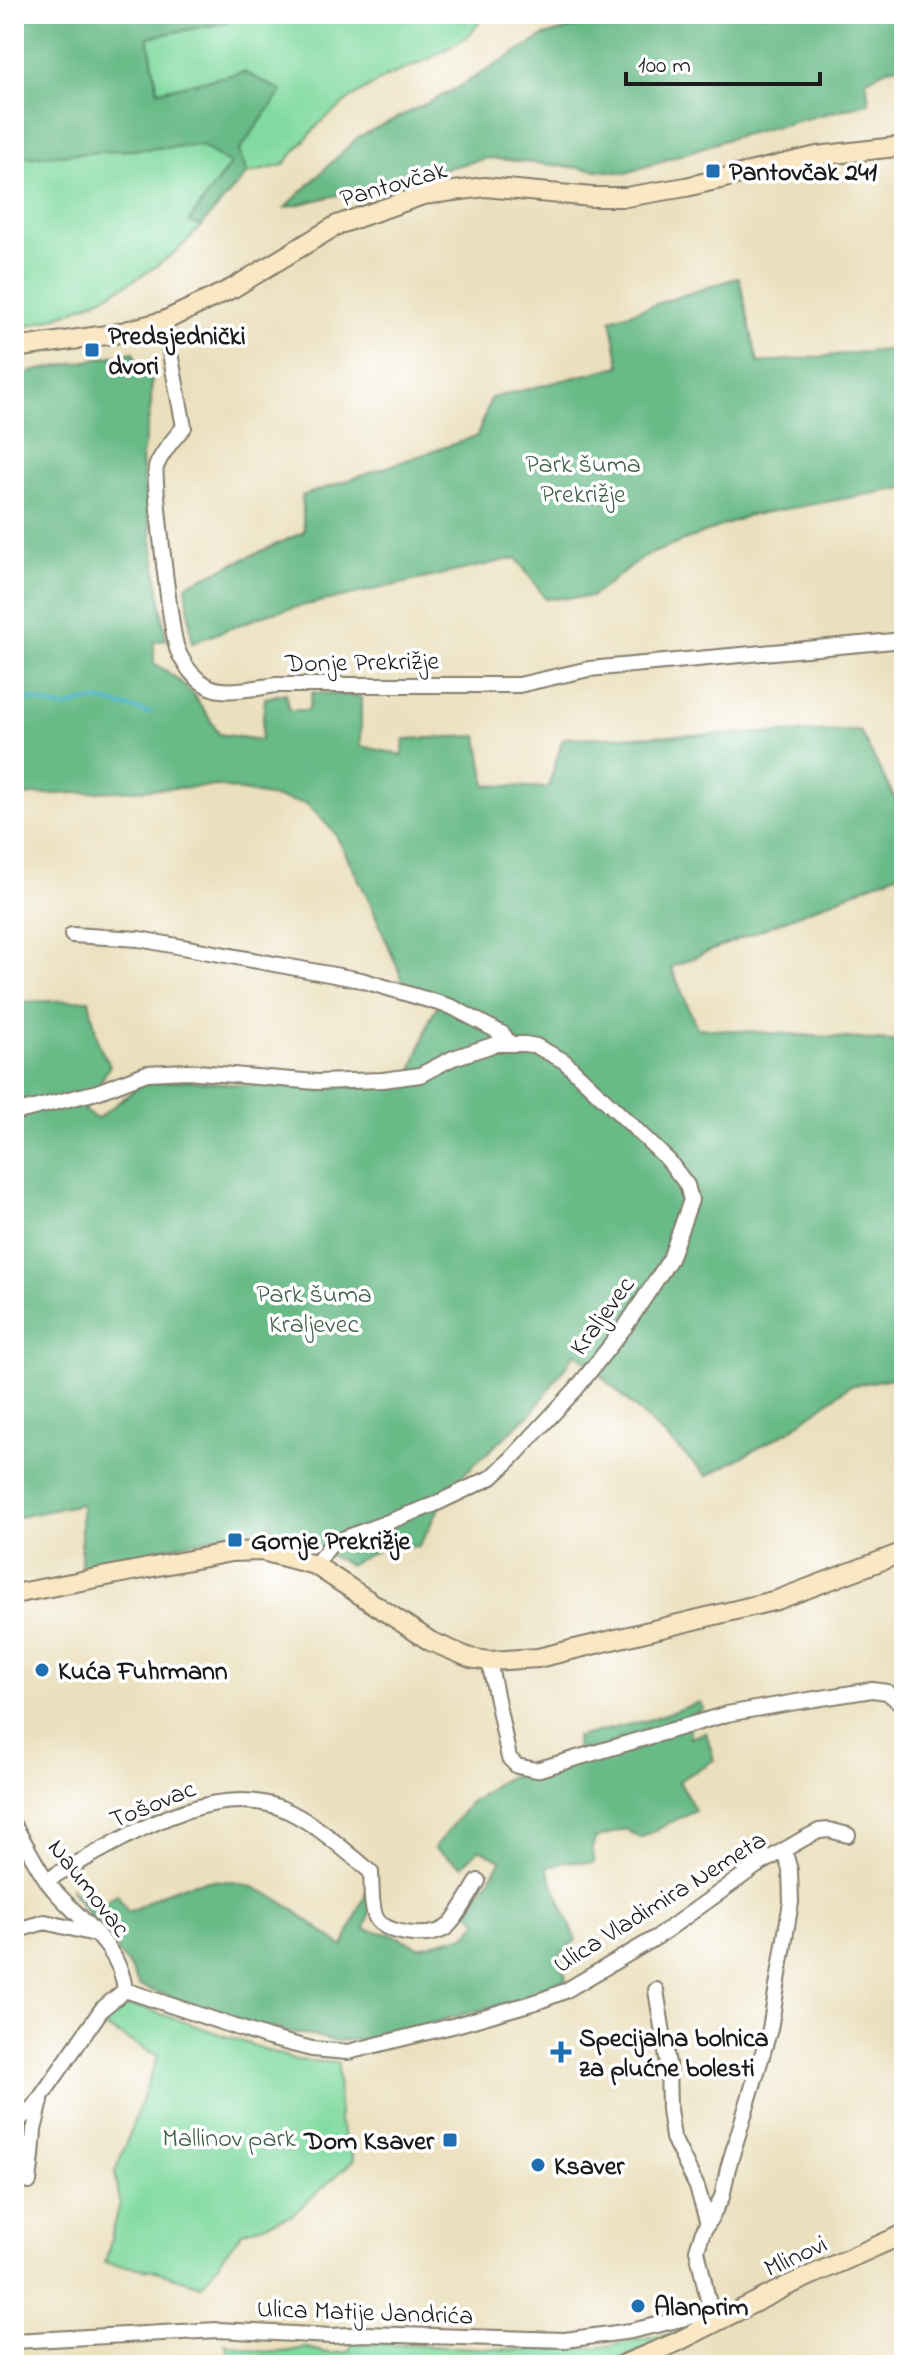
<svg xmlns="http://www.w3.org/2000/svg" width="918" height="2379" font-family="'Indie Flower',sans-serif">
  <rect width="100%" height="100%" fill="#fff"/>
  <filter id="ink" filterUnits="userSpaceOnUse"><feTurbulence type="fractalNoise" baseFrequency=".0125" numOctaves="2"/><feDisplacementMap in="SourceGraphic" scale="16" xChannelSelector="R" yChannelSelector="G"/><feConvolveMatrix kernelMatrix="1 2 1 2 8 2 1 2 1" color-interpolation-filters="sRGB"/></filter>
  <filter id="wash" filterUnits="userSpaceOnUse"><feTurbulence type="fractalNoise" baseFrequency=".006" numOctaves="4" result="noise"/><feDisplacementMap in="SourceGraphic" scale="32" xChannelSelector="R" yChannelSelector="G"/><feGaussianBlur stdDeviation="1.8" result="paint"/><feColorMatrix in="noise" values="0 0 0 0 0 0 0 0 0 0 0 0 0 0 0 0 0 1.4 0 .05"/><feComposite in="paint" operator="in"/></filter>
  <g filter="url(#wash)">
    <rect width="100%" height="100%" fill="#ebe0be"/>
    <path fill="#81daa0" stroke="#4e7b5e" stroke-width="2" d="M 239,14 L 485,14 L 470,35 L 429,59 L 386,77 L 351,98 L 320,123 L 283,165 L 247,174 L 239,151 L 281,91 L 244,72 L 157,91 L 148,37 L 223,23 Z
      M 201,145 L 230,164 L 189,221 L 201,226 C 194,233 187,242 180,248 C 143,280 62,322 14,328 L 14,158 Z
      M 120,2005 L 146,2009 L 296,2060 L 338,2063 L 339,2122 L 354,2160 L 292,2215 L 242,2232 L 202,2285 L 152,2270 L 105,2263 L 120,2203 L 115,2172 L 158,2056 L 97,2023 L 112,2008 Z
      M 677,2333 L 678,2336 L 604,2365 L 235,2365 L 225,2343 C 252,2351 278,2357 305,2347 C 321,2353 334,2355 350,2351 L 351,2343 L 524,2350 L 601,2347 Z"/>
    <path fill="#68ba86" stroke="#426b51" stroke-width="2" d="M 14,14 L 239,14 L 223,23 L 148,37 L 158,91 L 244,72 L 282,91 L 239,151 L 247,174 L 201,226 L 189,222 L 230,164 L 201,145 L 14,158 Z
      M 621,14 L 904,14 L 904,65 L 889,68 L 866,79 L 869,103 L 734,137 L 626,173 L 488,158 L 285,208 L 358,137 L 450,92 L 544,36 Z
      M 739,277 L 758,363 L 904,348 L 904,488 L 747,516 L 643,557 L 591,597 L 546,599 L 516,558 L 270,613 L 192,643 L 186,585 L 304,532 L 302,496 L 477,436 L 491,398 L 620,366 L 611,319 Z
      M 134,352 L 137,369 L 152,369 L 151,405 L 141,462 L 166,640 L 154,642 L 154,664 C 186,680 201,704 219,734 L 261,740 L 265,698 L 286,693 L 289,710 L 309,710 L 312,692 L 361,697 L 361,746 L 402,755 L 405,739 L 478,736 L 486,785 L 548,788 L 563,738 L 860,731 L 904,816 L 904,871 L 671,967 L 697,1028 L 904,1042 L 904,1322 L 902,1325 L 904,1376 L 849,1386 L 789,1431 L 707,1476 L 576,1352 L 533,1411 L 452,1485 L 419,1546 L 382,1548 L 349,1565 L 268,1525 L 81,1567 L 81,1504 L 14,1518 L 14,1002 L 89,1000 L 99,1046 L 110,1065 L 84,1111 L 97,1119 L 142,1084 L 187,1080 L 240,1085 L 378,1087 L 408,1083 L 430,1019 L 441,999 L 403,981 L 370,902 L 335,833 L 307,804 L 217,786 L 14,796 L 14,375 Z
      M 700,1702 L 703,1709 L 689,1717 L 690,1738 L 706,1732 L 714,1760 L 679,1781 L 695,1810 L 640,1838 L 626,1829 L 595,1838 L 592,1850 L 594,1863 L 565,1861 L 547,1868 L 576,1940 L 560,1954 L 566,1979 L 518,2000 L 374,2038 L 338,2041 L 248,2023 L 139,1986 C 123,1948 90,1923 70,1888 L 93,1911 L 117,1894 L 128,1912 C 143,1905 157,1896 172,1890 C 245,1860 289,1907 343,1947 L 367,1890 L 373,1899 L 365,1929 L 394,1935 L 419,1947 L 467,1935 L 478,1921 L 468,1911 L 502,1860 L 479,1849 L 462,1866 L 434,1848 L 469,1804 L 497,1783 L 510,1776 L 531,1775 L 577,1763 L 576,1737 L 648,1720 Z"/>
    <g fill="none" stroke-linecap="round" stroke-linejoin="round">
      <path stroke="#46b2c4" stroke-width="4" d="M 14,696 L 64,708 L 86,701 L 102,701 L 151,713"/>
    </g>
  </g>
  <g filter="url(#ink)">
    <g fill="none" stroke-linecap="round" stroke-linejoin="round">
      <defs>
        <path id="street" d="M 164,321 L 184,427 C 174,438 162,452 156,467 C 153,478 171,637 178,651 C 184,665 195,680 210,687 C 225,695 260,687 277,685 L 519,685 L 589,669 L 904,640
          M 72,935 L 139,939 L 361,980 L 452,1007 L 503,1034 L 510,1044
          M 14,1113 L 97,1092 L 147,1073 L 186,1071 L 316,1082 L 383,1080 L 420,1075 L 453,1058 L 496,1044 L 525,1044 L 536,1046 L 564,1061 L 668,1160 L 687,1185 L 691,1200 L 670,1259 L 659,1276 L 625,1327 L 576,1389 L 512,1458 L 492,1477 L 433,1505 L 332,1543 L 315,1565
          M 489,1661 L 509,1758 L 517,1766 L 536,1770 L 727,1714 L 790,1703 L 872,1690 L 887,1692 L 904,1706
          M 14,1826 C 28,1846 38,1871 54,1890 C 80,1920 121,1947 125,1990
          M 48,1882 L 57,1874 C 120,1842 207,1780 281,1808 C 315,1822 343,1849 371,1872 C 372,1885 370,1913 379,1922 C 394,1936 437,1940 450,1924 C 461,1912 469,1895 478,1881
          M 14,1931 L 45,1922 L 95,1934
          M 125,1990 L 269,2038 L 312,2049 L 348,2052 L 456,2025 L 539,2001 L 565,1991 L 657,1937 L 755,1867 L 803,1839 L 819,1831 L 829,1830 L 848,1835
          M 656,1990 L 668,2064 L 669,2109 L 673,2138 L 697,2187 L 708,2224
          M 14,2125 L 36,2104 L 102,2009 L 125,1990
          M 14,2139 L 23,2144 L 32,2156 L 29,2182
          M 32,2156 L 34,2130 L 41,2101
          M 14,2341 L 218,2330 L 332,2336 L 364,2334 L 565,2340 L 631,2331 L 707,2313 L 710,2309 L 697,2250 L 702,2234 L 722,2197 L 728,2168 L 770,2029 L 791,1902 L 790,1870 L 784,1850"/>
        <path id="secondary" d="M 14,348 L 114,334 L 164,321 L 233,288 L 337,225 L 423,195 L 485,187 L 592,197 L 626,197 L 686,187 L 817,156 L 904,146
          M 14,1594 L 231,1552 L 262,1551 L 315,1565 L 430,1641 L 470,1658 L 489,1661 L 538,1658 L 777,1600 L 904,1552
          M 622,2365 L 677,2342 L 787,2286 L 904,2234"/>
      </defs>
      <use href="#street" stroke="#847e6d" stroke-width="18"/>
      <use href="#secondary" stroke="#847e6d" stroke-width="22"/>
      <use href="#street" stroke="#fff" stroke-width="14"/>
      <use href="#secondary" stroke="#fae7c3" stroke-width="18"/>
    </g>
  </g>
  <g fill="#1f6fb2" stroke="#fff" stroke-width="3">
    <rect x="705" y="163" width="16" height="16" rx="4"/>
    <rect x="84" y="342" width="16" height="16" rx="4"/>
    <rect x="227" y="1532" width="16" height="16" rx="4"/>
    <circle cx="42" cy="1670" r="8"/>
    <path d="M557 2040h8v8h8v8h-8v8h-8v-8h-8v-8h8z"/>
    <rect x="442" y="2132" width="16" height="16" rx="4"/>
    <circle cx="538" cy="2165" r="8"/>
    <circle cx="638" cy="2306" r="8"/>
  </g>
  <g text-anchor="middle" stroke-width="7" stroke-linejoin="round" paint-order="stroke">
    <g font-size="26" font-weight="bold" fill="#1c1c1c" stroke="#fff" text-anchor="start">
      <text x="729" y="180">Pantovčak 241</text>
      <text x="108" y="344">Predsjednički<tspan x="108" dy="30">dvori</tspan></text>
      <text x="251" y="1549">Gornje Prekrižje</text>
      <text x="58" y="1679">Kuća Fuhrmann</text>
      <text x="579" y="2046">Specijalna bolnica<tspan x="579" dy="30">za plućne bolesti</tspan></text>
      <text x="434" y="2149" text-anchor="end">Dom Ksaver</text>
      <text x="554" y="2174">Ksaver</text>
      <text x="654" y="2315">Alanprim</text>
    </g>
    <g font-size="26" fill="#1c1c1c" stroke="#fff">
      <text transform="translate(393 183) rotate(-16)" y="9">Pantovčak</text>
      <text transform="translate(362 661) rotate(-1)" y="9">Donje Prekrižje</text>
      <text transform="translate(601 1315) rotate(-54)" y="9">Kraljevec</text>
      <text transform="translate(152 1803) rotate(-22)" y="9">Tošovac</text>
      <text transform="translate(90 1887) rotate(52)" y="9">Naumovac</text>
      <text transform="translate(659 1901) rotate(-32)" y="9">Ulica Vladimira Nemeta</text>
      <text transform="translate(795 2255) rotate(-25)" y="9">Mlinovi</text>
      <text transform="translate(365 2311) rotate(2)" y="9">Ulica Matije Jandrića</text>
    </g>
    <g font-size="26" fill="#3f5e4a" stroke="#fff">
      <text x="583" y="472">Park šuma<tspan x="583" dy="30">Prekrižje</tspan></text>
      <text x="314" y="1302">Park šuma<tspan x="314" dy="30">Kraljevec</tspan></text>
      <text x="229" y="2146">Mallinov park</text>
    </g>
  </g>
  <rect width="918" height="2379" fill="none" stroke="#fff" stroke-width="48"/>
  <path d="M626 72v12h194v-12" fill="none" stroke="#1c1c1c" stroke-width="4"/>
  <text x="638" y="72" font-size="24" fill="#1c1c1c" stroke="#ffffff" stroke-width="6" paint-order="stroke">100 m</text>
</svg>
